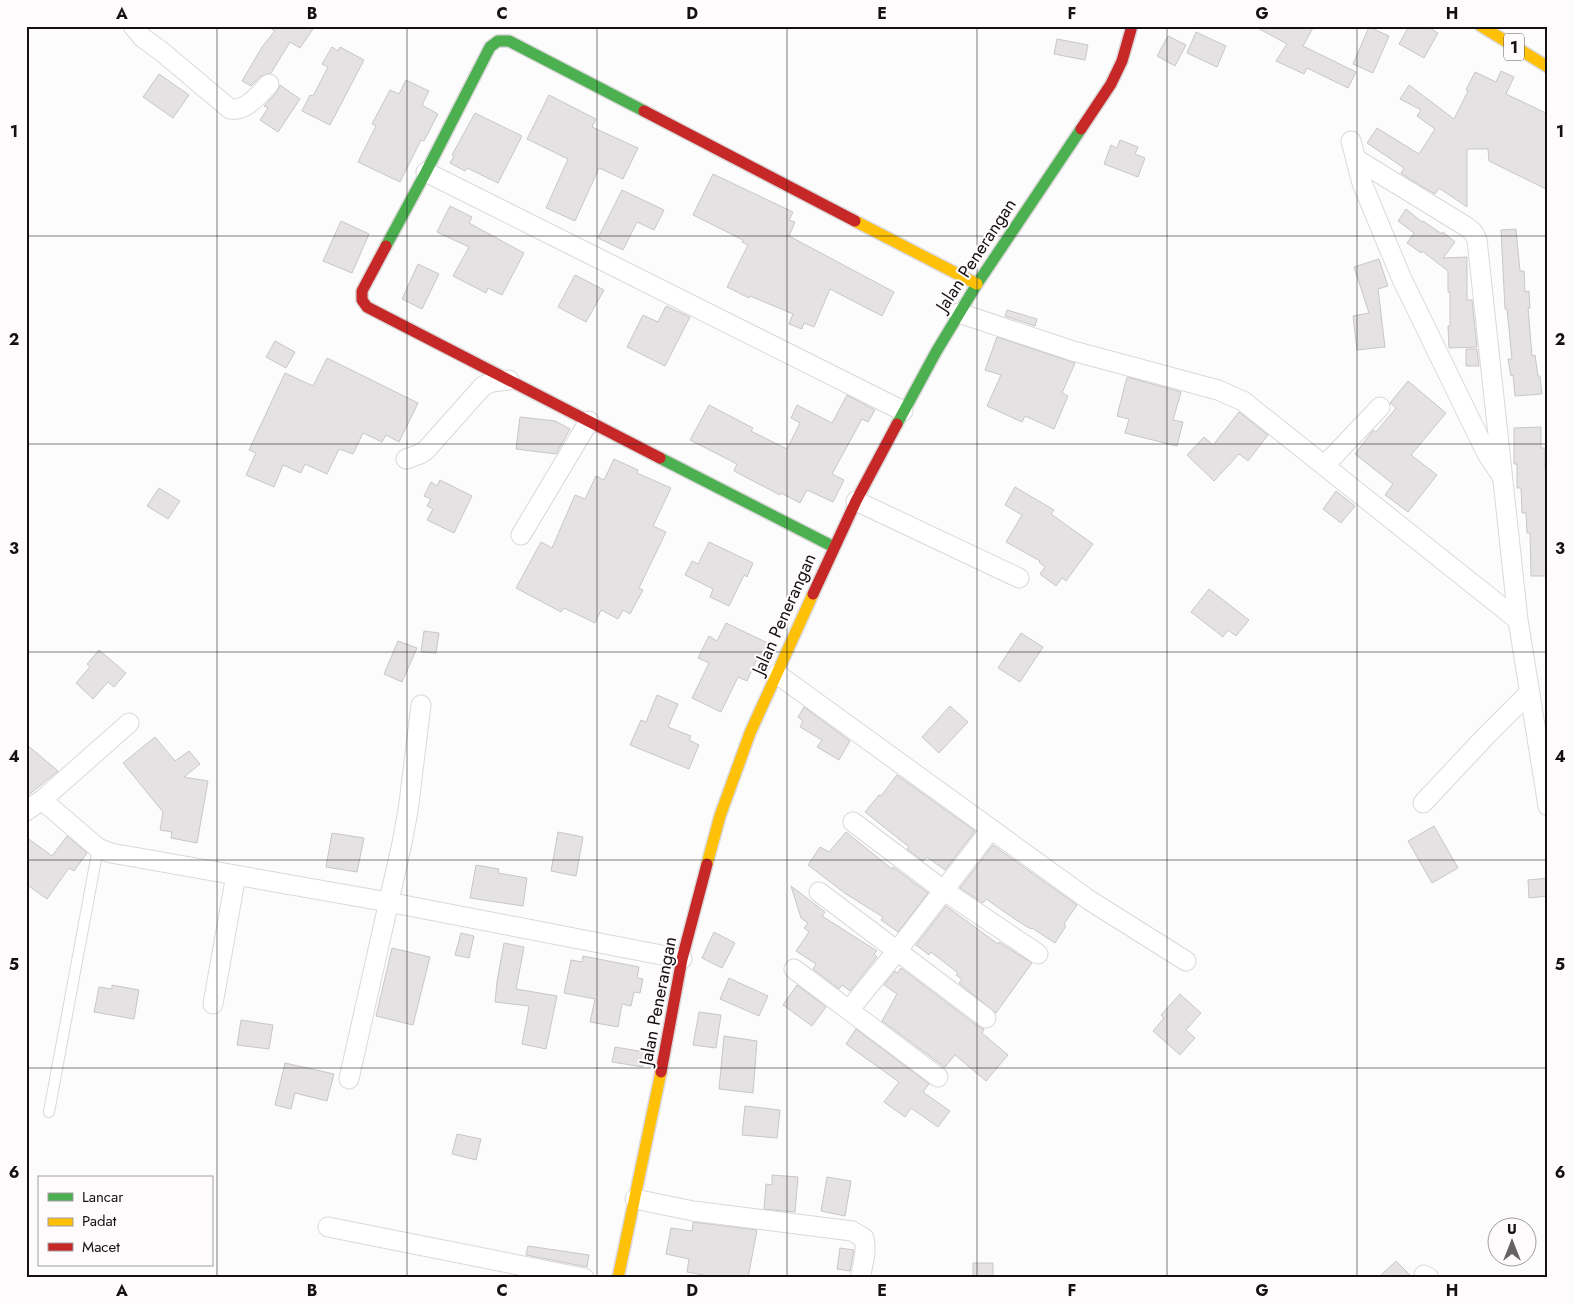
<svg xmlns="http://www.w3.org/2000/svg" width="1574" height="1304" font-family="Jost,sans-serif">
  <rect width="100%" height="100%" fill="#fdfcfc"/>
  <path fill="#e4e2e3" stroke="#c9c6c7" d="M 267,26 L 315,26 L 300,48 L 290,42 L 271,73 L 261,76 L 251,86 L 242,81 L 262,47 L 275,31 Z
    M 1254,26 L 1314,26 L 1303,46 L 1356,72 L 1348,88 L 1307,68 L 1304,74 L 1276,61 L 1287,44 Z
    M 1409,26 L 1426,26 L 1438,33 L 1424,58 L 1399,44 Z
    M 1369,27 L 1389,36 L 1373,73 L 1353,64 Z
    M 1196,32 L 1226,46 L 1217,67 L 1187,53 Z
    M 1168,36 L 1186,45 L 1175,66 L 1157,56 Z
    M 1057,39 L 1088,45 L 1085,60 L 1054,54 Z
    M 332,47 L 338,51 L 340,47 L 364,60 L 330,125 L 302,111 L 310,95 L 313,96 L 328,67 L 322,64 Z
    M 1501,71 L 1514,77 L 1506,94 L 1548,114 L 1548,190 L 1489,161 L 1488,149 L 1467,149 L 1467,207 L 1439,188 L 1435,194 L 1408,178 L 1401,173 L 1404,168 L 1367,143 L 1377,128 L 1419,154 L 1435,129 L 1417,116 L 1421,110 L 1400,99 L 1409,85 L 1454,119 L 1468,91 L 1466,90 L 1475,72 L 1496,82 Z
    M 159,74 L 189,95 L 173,118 L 143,97 Z
    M 406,80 L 429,91 L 422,105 L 438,114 L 424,141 L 421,140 L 400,182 L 358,162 L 376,126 L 372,124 L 390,90 L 399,94 Z
    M 280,85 L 300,99 L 278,132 L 260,120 L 268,108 L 264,106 L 277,92 Z
    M 549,95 L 596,119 L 592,127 L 638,148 L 623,179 L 599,168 L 575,221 L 546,208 L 568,159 L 527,139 Z
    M 475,113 L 522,136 L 498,183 L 467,168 L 465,171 L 450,163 L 454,156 L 452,155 Z
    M 1120,140 L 1138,147 L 1135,154 L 1145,158 L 1138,177 L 1104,164 L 1111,145 L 1117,148 Z
    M 713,174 L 793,212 L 789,220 L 795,222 L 789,236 L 894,292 L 882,316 L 830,289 L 814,327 L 804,323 L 802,329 L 789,324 L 793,314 L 750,296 L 749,298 L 727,287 L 748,245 L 742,242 L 743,240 L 693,215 Z
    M 622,190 L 664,210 L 654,230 L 637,222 L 623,250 L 598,238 Z
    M 450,206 L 472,217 L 469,223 L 524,253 L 502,295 L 488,288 L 486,293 L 453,276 L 469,247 L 437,232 Z
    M 1406,209 L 1422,222 L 1423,221 L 1442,234 L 1443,232 L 1455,242 L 1443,258 L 1467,257 L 1467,300 L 1472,300 L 1477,347 L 1449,348 L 1448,326 L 1450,326 L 1450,292 L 1448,292 L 1448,271 L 1422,251 L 1421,253 L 1407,243 L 1414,233 L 1398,221 Z
    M 341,221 L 369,234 L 352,273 L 323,261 Z
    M 1516,229 L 1520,271 L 1524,271 L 1525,292 L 1529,291 L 1530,308 L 1528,308 L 1532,356 L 1535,355 L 1538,376 L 1540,376 L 1542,394 L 1515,396 L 1513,375 L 1511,376 L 1508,359 L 1512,359 L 1507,309 L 1505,309 L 1501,230 Z
    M 1379,259 L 1388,286 L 1378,289 L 1385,347 L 1357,350 L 1353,316 L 1369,313 L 1354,267 Z
    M 418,264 L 439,274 L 422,309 L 402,299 Z
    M 575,275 L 604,290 L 586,322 L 558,307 Z
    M 666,306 L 690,317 L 665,366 L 627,347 L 643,315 L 658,322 Z
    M 1007,310 L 1037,319 L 1035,326 L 1005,316 Z
    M 997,337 L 1075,363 L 1062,393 L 1068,396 L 1054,429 L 1025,416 L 1022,422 L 987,406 L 1001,375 L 985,370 Z
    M 275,341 L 295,352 L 286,368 L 266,357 Z
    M 1466,349 L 1477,349 L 1479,366 L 1466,366 Z
    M 327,358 L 418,403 L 399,442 L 386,435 L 382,442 L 363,433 L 353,454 L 339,449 L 327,474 L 305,464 L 301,473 L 283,465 L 274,487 L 246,475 L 256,453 L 249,450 L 285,373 L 313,386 Z
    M 1127,377 L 1181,392 L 1173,420 L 1183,422 L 1177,446 L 1125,433 L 1129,419 L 1117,416 Z
    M 1408,381 L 1446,413 L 1411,455 L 1437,475 L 1408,512 L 1385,495 L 1393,484 L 1355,454 L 1371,433 L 1373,430 L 1376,432 L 1396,408 L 1390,403 Z
    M 847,395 L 875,410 L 868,422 L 862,419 L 832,474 L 844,480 L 833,502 L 807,490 L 800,503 L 781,493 L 780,495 L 734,471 L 737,464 L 690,440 L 709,405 L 753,428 L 751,431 L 787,449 L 800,423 L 791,418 L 797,405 L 832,423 Z
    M 1239,412 L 1268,435 L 1248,461 L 1239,454 L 1214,481 L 1187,455 L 1204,437 L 1213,445 Z
    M 520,417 L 555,421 L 570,429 L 556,454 L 516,449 Z
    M 1541,427 L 1541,448 L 1545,448 L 1545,470 L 1547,470 L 1548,576 L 1531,576 L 1530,533 L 1527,533 L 1526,513 L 1522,513 L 1521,488 L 1517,488 L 1517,464 L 1514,464 L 1514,428 Z
    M 614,459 L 638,470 L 637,473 L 671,488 L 653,526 L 666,532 L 639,588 L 643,590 L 630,614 L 623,610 L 618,619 L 601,610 L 595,623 L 564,608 L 561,612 L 516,588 L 541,542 L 552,548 L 575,495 L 585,499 L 596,476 L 604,480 Z
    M 440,480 L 472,496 L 454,533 L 427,520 L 433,509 L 427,506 L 431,499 L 424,496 L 431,482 L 437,486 Z
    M 1015,487 L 1054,510 L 1051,514 L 1093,544 L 1066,581 L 1062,578 L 1056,586 L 1040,574 L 1045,567 L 1039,562 L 1040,561 L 1006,542 L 1022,515 L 1005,505 Z
    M 159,488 L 180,501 L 168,519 L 147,506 Z
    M 1336,491 L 1355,506 L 1341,523 L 1323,509 Z
    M 709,542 L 753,563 L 747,577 L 744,575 L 729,606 L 710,597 L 713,589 L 685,575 L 692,561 L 698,564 Z
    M 1209,589 L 1249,620 L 1236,636 L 1228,630 L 1223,637 L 1191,612 Z
    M 726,623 L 772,645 L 764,662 L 757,659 L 747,681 L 738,677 L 721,712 L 692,698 L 709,663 L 698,658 L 709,636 L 717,641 Z
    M 424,631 L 439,633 L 436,653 L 421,652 Z
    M 1021,633 L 1043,647 L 1020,682 L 998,668 Z
    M 398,641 L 417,648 L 402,682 L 384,674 Z
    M 99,650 L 126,673 L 114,687 L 108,682 L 93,699 L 76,683 L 90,667 L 87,664 Z
    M 657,695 L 678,704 L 668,727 L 691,736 L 689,740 L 699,745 L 689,769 L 630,745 L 641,720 L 646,722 Z
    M 950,706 L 968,722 L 939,753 L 922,737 Z
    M 804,707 L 850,741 L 839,760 L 817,747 L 822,740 L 800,727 L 803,721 L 798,717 Z
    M 155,737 L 175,761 L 189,751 L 200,764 L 184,777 L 208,781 L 197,843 L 171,838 L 172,832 L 160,830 L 163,812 L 123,763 Z
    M 26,744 L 58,771 L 26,797 Z
    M 897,775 L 975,831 L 945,870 L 927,857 L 923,861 L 907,849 L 909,847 L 865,812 L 879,795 L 881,796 Z
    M 1434,826 L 1458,868 L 1432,883 L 1408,841 Z
    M 558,832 L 583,837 L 576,876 L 551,871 Z
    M 846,832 L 892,869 L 893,867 L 928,893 L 898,932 L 881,920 L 883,917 L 846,894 L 808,865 L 820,847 L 829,852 Z
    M 332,833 L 364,838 L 357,872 L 326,867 Z
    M 67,836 L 87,853 L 74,871 L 69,868 L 47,899 L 26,884 L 26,837 L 52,856 Z
    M 993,845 L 1077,905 L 1064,924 L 1066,926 L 1055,943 L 1032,928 L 1031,929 L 1016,920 L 986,899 L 983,903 L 960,888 Z
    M 476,865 L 499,869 L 498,873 L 527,878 L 523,906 L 470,898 Z
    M 1548,878 L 1548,896 L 1529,898 L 1528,880 Z
    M 791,886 L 825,912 L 822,916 L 877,951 L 874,954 L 877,957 L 850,991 L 842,985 L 839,989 L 813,969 L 816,964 L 796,951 L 809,932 L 804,928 L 808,923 L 801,918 Z
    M 946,906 L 998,944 L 999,942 L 1032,963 L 996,1013 L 959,983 L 962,979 L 956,975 L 958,973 L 931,952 L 929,955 L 916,945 Z
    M 714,932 L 735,943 L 722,968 L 702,958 Z
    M 461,933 L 474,936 L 469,958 L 455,955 Z
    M 504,943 L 524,947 L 516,989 L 557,996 L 546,1049 L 522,1044 L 529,1006 L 495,1002 L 497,982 Z
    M 392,948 L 430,957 L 413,1025 L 376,1016 Z
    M 583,956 L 639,967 L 637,978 L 643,979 L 640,993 L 634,992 L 631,1006 L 622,1004 L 618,1027 L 590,1022 L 595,999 L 564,993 L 571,960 L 582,962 Z
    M 901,968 L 979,1027 L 984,1029 L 982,1033 L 1008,1055 L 986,1081 L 955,1055 L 945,1067 L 943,1066 L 882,1021 L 897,994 L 884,985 L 895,971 L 897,973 Z
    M 729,978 L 768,996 L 759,1016 L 720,999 Z
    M 112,985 L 139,990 L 134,1019 L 94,1012 L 99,987 L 112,989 Z
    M 797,985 L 826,1007 L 812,1026 L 783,1005 Z
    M 1180,994 L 1201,1013 L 1186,1030 L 1195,1038 L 1180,1055 L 1153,1031 L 1164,1018 L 1161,1015 Z
    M 699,1012 L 721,1015 L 716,1048 L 693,1045 Z
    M 241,1020 L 273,1025 L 269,1049 L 237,1045 Z
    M 856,1029 L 929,1084 L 923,1092 L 950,1111 L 938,1127 L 911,1108 L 905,1117 L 884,1102 L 899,1082 L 846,1044 Z
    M 724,1036 L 757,1041 L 753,1093 L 719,1089 Z
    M 615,1047 L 645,1052 L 643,1067 L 612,1062 Z
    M 285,1063 L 334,1074 L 327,1101 L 295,1093 L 291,1109 L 275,1105 Z
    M 745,1106 L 780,1110 L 777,1138 L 742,1135 Z
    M 457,1134 L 481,1139 L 476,1160 L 452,1154 Z
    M 772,1175 L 798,1177 L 795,1212 L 764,1209 L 766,1184 L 772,1185 Z
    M 827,1177 L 851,1181 L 845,1216 L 821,1211 Z
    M 693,1222 L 757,1230 L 748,1278 L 720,1278 L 687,1272 L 689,1259 L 666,1254 L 671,1228 L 692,1231 Z
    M 528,1246 L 589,1255 L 587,1267 L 526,1255 Z
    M 840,1248 L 854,1250 L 850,1271 L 837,1269 Z
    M 1396,1261 L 1413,1278 L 1378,1278 Z
    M 973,1263 L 993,1263 L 993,1278 L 973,1278 Z"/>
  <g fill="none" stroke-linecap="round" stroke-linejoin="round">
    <defs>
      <path id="lane" d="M 49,1112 L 98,848"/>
      <path id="street" d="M 133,26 L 143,38 L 161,51 L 230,109 C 246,112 259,94 269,84
        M 1351,141 L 1362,183 L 1401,277 L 1487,454 L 1501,475
        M 1356,159 L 1467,227 L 1473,232 L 1477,240 L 1518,620 L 1548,806
        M 426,172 L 903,411
        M 959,313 L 1073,351 L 1218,390 L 1243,401 L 1518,620
        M 406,459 L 420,454 L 426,450 L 483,386 L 492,382 L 509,380
        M 1324,466 L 1380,407
        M 856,501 L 1019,578
        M 521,535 L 589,421
        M 777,674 L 1089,900 L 1186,961
        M 42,800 L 98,848 L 111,853 L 388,902 L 682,959
        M 1423,803 L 1484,738 L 1529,693
        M 26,811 L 42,800 L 129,723
        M 853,822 L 943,890 L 1038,954
        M 819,892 L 986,1018
        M 794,969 L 938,1077
        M 213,1004 L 236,875
        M 849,1010 L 897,951 L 991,829
        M 349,1079 L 402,843 L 408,811 L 421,705
        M 635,1199 L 693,1211 L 852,1231 L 864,1238 C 867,1252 863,1264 860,1278
        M 328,1227 L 584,1278
        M 1424,1275 L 1429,1278"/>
      <path id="fast" d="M 386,246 L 426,172 L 490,47 L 498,41 L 509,41 L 644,111
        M 897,424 L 936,352 L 977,284 L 1081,129
        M 660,458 L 834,547"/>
      <path id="slow" d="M 1481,26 L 1548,67
        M 855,221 L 977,284
        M 707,864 L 720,816 L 750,733 L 813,594
        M 618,1278 L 661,1072"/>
      <path id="jam" d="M 644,111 L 855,221
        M 1081,129 L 1111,84 L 1122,61 L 1132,26
        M 386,246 L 362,291 L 362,300 L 367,307 L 660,458
        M 813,594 L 856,501 L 897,424
        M 661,1072 L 682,959 L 707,864"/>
    </defs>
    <use href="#lane" stroke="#dbd8da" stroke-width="12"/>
    <use href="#street" stroke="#dbd8da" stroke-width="21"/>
    <use href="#fast" stroke="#dbd8da" stroke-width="14"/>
    <use href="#slow" stroke="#dbd8da" stroke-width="14"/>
    <use href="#jam" stroke="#dbd8da" stroke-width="14"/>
    <use href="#lane" stroke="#fff" stroke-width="10"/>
    <use href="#street" stroke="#fff" stroke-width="19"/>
    <use href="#fast" stroke="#4caf50" stroke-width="11"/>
    <use href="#slow" stroke="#ffc107" stroke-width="11"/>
    <use href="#jam" stroke="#c62828" stroke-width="11"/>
  </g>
  <path fill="none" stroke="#151013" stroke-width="1" stroke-opacity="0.55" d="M 217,26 L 217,1278M 407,26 L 407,1278M 597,26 L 597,1278M 787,26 L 787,1278M 977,26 L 977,1278M 1167,26 L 1167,1278M 1357,26 L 1357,1278M 26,236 L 1548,236M 26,444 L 1548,444M 26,652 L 1548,652M 26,860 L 1548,860M 26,1068 L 1548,1068"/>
  <g text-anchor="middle" stroke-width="4" stroke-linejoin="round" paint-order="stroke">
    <rect fill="#fefbfc" stroke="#5b5659" stroke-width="1" x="1504" y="33.5" width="20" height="27" rx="4"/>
    <g font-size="16" font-weight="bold" fill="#151013">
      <text x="1514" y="53">1</text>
    </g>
    <g font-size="18" fill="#151013" stroke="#fefbfc">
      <text transform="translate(976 255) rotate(-57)" y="6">Jalan Penerangan</text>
      <text transform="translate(784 614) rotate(-66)" y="6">Jalan Penerangan</text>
      <text transform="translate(658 1001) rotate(-79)" y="6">Jalan Penerangan</text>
    </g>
  </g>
  <rect width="1574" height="1304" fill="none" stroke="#fefbfc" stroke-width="55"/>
  <rect x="38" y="1176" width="175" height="90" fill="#fefbfc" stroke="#a19d9f"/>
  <rect x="48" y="1193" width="25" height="8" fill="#4caf50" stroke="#a19d9f"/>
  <text x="82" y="1202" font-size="15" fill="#151013">Lancar</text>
  <rect x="48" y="1218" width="25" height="8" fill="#ffc107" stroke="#a19d9f"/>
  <text x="82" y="1226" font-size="15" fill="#151013">Padat</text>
  <rect x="48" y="1243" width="25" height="8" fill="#c62828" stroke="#a19d9f"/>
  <text x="82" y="1252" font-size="15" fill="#151013">Macet</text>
  <g transform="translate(1512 1242)"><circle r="24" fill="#fefbfc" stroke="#a19d9f"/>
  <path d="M0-4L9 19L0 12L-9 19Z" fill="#666365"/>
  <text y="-8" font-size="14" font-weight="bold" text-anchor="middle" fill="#151013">U</text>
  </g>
  <rect x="28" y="28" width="1518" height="1248" fill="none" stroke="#151013" stroke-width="2"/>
  <g font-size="16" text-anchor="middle" font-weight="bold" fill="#151013">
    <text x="122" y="19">A</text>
    <text x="312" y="19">B</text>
    <text x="502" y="19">C</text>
    <text x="692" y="19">D</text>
    <text x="882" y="19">E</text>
    <text x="1072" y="19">F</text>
    <text x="1262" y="19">G</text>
    <text x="1452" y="19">H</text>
    <text x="14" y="137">1</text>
    <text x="1560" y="137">1</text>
    <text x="14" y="345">2</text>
    <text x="1560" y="345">2</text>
    <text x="14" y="554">3</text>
    <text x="1560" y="554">3</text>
    <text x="14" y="762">4</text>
    <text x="1560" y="762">4</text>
    <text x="14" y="970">5</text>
    <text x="1560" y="970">5</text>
    <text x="14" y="1178">6</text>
    <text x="1560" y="1178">6</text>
    <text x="122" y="1296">A</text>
    <text x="312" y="1296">B</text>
    <text x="502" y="1296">C</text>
    <text x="692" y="1296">D</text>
    <text x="882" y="1296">E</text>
    <text x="1072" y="1296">F</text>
    <text x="1262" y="1296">G</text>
    <text x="1452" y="1296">H</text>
  </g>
</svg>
